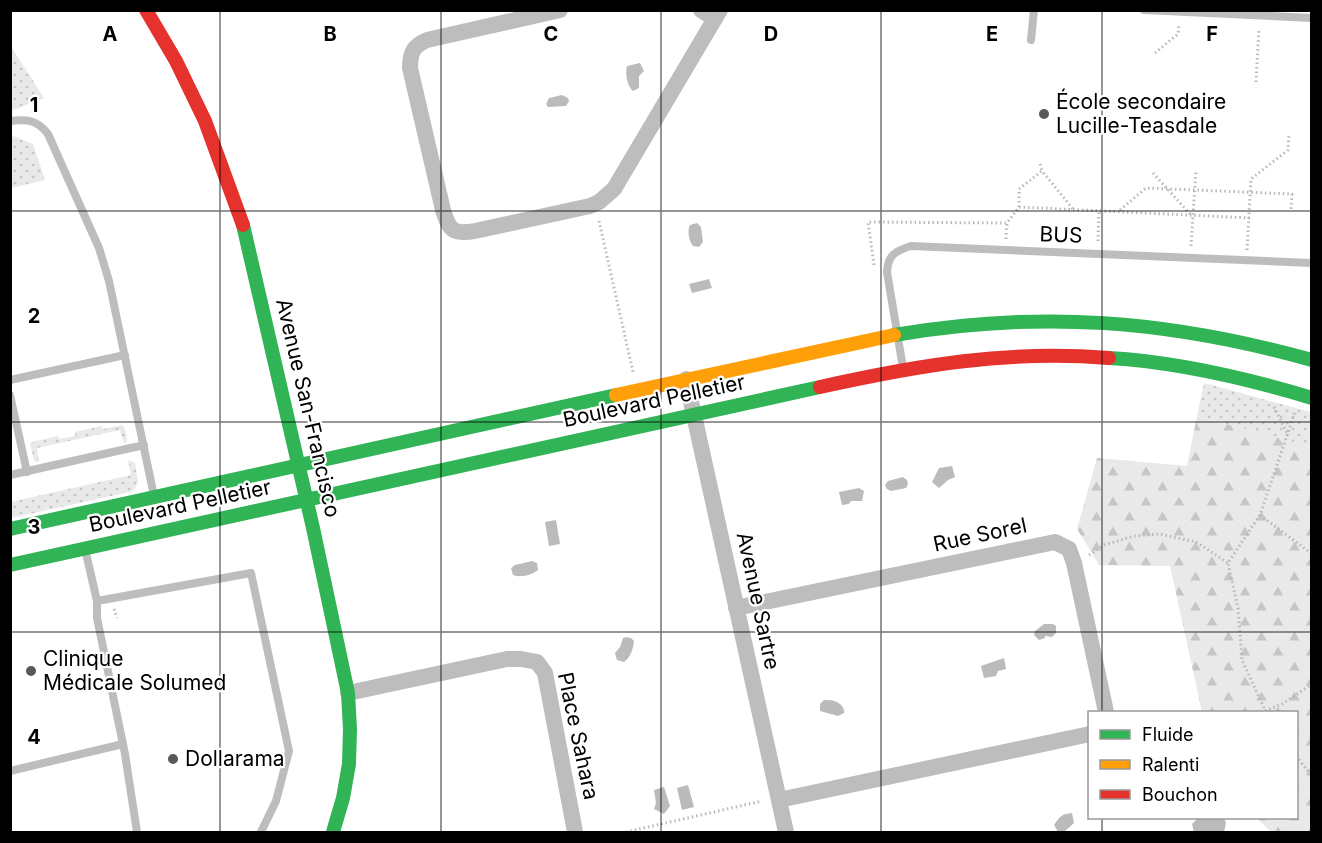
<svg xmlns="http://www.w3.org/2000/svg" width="1322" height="843" font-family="Inter,sans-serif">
  <defs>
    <pattern id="grass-dots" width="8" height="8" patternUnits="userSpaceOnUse" patternTransform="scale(1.5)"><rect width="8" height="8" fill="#e9e9e9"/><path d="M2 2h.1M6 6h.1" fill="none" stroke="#c6c6c6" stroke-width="1.8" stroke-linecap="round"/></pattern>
    <pattern id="forest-firs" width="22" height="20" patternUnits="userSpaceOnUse" patternTransform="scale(1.5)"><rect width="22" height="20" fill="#e9e9e9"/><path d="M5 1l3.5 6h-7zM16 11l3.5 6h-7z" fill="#c6c6c6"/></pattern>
  </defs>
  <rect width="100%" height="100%" fill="#fff"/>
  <path fill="url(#grass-dots)" d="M 10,45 L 44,98 L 11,111 L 10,111 Z
    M 13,136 L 33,144 L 45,180 L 11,188 L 11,137 Z
    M 1204,383 L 1311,412 L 1311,447 L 1197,416 Z
    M 122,425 C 126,428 128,439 126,443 L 124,443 L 120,430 L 37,448 L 39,462 L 35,462 L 34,460 L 30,444 L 32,442 L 58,436 L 59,439 L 75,436 L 75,432 L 102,426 L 103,429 Z
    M 128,460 L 135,463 L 138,481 L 134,491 L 11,518 L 10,502 L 131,475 Z"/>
  <path fill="url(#forest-firs)" d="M 1197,416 L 1311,447 L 1311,832 L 1271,832 L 1257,818 L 1296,818 L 1296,712 L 1202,712 L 1170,566 L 1099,565 L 1077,529 L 1097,458 L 1187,466 Z"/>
  <path fill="#bbb" d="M 640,63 L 644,71 L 639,76 L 639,88 L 633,91 C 627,86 625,73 627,66 Z
    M 562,95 L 568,98 L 569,101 L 566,106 L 548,107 L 546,104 L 549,98 Z
    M 697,223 L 701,227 L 703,242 L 699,247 L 693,246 C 689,242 687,230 690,225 Z
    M 709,279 L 712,288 L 692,293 L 689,284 Z
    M 952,466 L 955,477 L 948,480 L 939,488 L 932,482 L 939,468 Z
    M 903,477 L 907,480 L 908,484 L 906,488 L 891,491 L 887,489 L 885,485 L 888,481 Z
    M 859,488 L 864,491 L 862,501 L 851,501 L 849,504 L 842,505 L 839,492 Z
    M 556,520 L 560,544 L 549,546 L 545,522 Z
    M 532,561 L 537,563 L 538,570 C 532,575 521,578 513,575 L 511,568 L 515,565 Z
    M 1044,624 L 1053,624 L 1056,626 L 1056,633 L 1052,637 L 1045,636 L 1045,638 L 1039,640 L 1034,635 L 1035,631 Z
    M 626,637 L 631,638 L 634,641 C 633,649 631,657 624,662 L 617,660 L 615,653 L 620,647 L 623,638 Z
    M 1004,658 L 1006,669 L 998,671 L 996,676 L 984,678 L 981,666 Z
    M 824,700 C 833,700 841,701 844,710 L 844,713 L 838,716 L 820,711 L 820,704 Z
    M 688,785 L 694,807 L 682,810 L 677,788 Z
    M 664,787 L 670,806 L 664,814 L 654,809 L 656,803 L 654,790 Z
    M 1072,813 L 1074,823 L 1064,832 L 1058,832 L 1054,825 C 1060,816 1062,814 1072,813 Z
    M 1198,818 L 1224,818 L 1226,823 L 1224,832 L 1194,832 L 1192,824 Z"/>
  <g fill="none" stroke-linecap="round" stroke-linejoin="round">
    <path stroke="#b8b8b8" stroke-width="3" stroke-dasharray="1.5 3" stroke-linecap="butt" d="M 1155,53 L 1178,34 L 1179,24
      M 1256,82 L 1259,29
      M 1040,164 L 1042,171
      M 1153,173 L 1190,214
      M 1019,207 L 1019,189 L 1042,171 L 1073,209
      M 1120,210 L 1146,188 L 1292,194 L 1291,209
      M 599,221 L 633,372
      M 1006,239 L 1007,223
      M 1098,241 L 1099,210
      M 1191,246 L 1196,170
      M 1247,250 L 1251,179 L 1288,150 L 1289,135
      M 874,265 L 868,222 L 1007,223 L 1019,207 L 1250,218
      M 1274,407 L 1288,435
      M 1260,515 L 1312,554
      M 1089,555 L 1104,545 L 1134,536 L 1160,534 L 1196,542 L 1228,563
      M 114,609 L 117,618
      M 1265,711 L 1282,704 L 1312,684
      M 1266,712 L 1242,660 L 1238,608 L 1228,563 L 1260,515 L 1295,412
      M 1296,756 L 1312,776
      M 626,832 L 762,801"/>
    <path stroke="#bdbdbd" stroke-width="8" d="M 1144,10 L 1312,18
      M 1031,40 L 1034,10
      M 10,121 C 28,119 37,120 48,134 L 99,248 L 109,281 L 154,496
      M 903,368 L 887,272 C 888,255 895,251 911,246 L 1312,263
      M 10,380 L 125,355
      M 10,395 L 27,472
      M 10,475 L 144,445
      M 85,549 L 97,601 L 97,618 L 125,754 L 137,832
      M 97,601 L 251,573 L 289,751 L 276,801 L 261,832
      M 10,771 L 123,744"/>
    <path stroke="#bdbdbd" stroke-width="16" d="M 560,10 L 427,40 C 413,46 410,53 410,68 L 443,210 C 449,230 453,235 475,231 L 590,206 L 599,202 L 614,189 L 720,10
      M 701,10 L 715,19
      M 686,379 L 786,832
      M 736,608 L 1055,542 L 1069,549 L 1074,563 L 1106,712
      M 348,693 L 507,659 L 521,659 L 537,662 L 545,673 L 575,832
      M 779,800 L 1090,734"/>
    <path stroke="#30b455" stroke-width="14" d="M 243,225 L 313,528 L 348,693 L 350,729 L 349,764 L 343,798 L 333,832
      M 894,335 C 1041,310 1168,320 1312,360
      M 1109,358 C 1179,362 1246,378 1312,398
      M 10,529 L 616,395
      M 10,565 L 820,387"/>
    <path stroke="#ff9f0a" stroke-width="14" d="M 616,395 L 894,335"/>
    <path stroke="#e5322d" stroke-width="14" d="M 146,10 L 176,61 L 205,121 L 243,225
      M 820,387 C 919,365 1007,350 1109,358"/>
  </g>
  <path fill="none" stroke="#000" stroke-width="1.5" stroke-opacity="0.55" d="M 220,10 L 220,832M 441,10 L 441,832M 661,10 L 661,832M 881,10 L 881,832M 1102,10 L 1102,712M 10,211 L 1312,211M 10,422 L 1312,422M 10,632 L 1312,632M 1102,818 L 1102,832"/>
  <g fill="#595959" stroke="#fff" stroke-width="2">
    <circle cx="1044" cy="114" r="6"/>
    <circle cx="31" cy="671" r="6"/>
    <circle cx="173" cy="759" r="6"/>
  </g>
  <g text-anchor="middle" stroke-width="4.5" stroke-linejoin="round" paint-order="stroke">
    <g font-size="21" fill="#000" stroke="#fff" text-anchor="start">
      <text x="1056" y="109">École secondaire<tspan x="1056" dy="24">Lucille-Teasdale</tspan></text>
      <text x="43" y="666">Clinique<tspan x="43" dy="24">Médicale Solumed</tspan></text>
      <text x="185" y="766">Dollarama</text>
    </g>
    <g font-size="21" fill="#000" stroke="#fff">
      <text transform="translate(1061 235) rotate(2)" y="7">BUS</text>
      <text transform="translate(654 401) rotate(-12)" y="7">Boulevard Pelletier</text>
      <text transform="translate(308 408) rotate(77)" y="7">Avenue San-Francisco</text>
      <text transform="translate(180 506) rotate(-12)" y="7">Boulevard Pelletier</text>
      <text transform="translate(980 535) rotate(-12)" y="7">Rue Sorel</text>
      <text transform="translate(758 601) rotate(78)" y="7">Avenue Sartre</text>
      <text transform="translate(578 736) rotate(78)" y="7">Place Sahara</text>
    </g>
  </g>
  <g font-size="20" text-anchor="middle" font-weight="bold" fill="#000" stroke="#fff" stroke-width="4.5" stroke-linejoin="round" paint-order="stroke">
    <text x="110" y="41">A</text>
    <text x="330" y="41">B</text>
    <text x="551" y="41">C</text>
    <text x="771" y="41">D</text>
    <text x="992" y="41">E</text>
    <text x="1212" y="41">F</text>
    <text x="34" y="112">1</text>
    <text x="34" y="323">2</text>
    <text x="34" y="534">3</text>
    <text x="34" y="744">4</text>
  </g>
  <rect width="1322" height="843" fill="none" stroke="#000000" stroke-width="24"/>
  <rect x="1088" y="711" width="210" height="108" fill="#ffffff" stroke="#999999" stroke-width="1.5"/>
  <rect x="1100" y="730" width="30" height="9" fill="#30b455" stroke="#999999" stroke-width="1.5"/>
  <text x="1142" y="741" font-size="18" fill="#000000">Fluide</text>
  <rect x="1100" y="760" width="30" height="9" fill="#ff9f0a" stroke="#999999" stroke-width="1.5"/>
  <text x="1142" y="771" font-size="18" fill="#000000">Ralenti</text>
  <rect x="1100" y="790" width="30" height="9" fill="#e5322d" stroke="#999999" stroke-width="1.5"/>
  <text x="1142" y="801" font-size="18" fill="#000000">Bouchon</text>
</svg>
